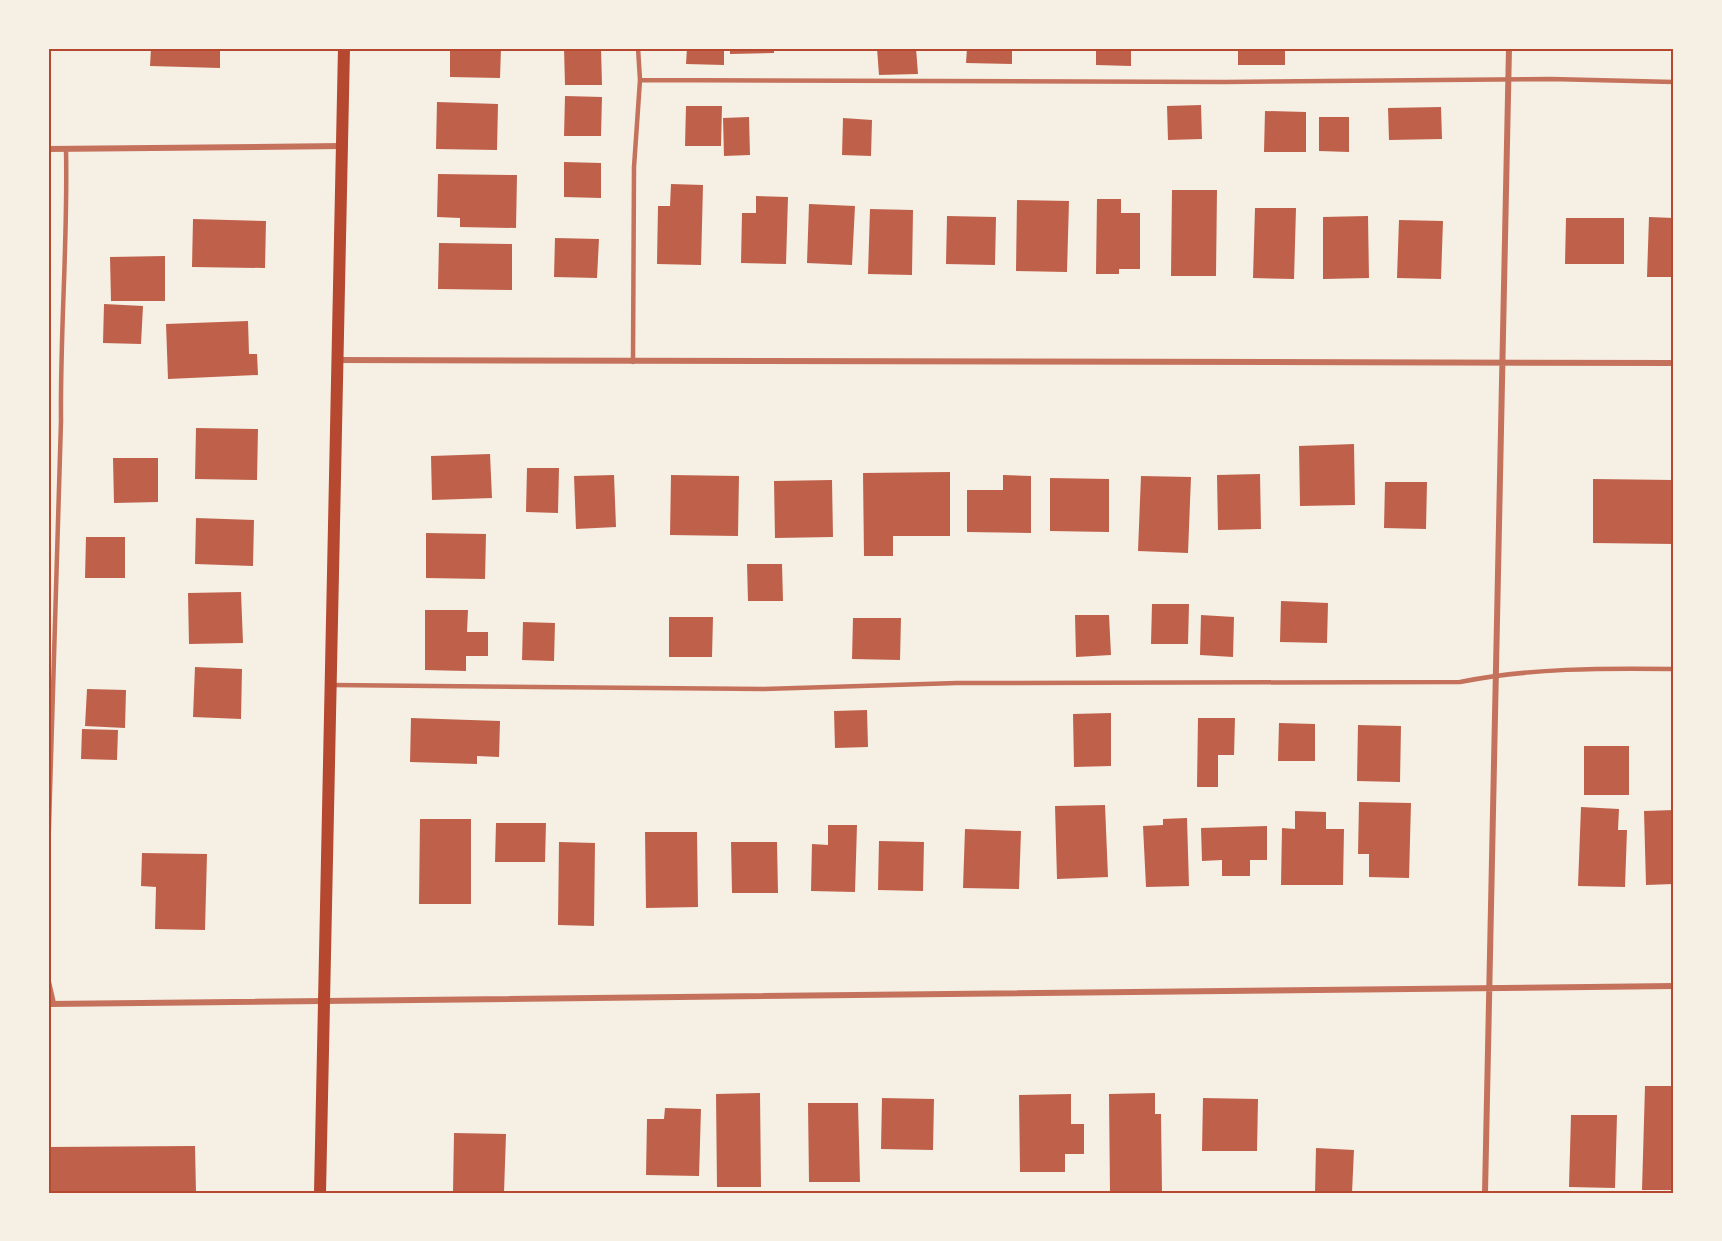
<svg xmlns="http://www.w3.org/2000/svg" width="1722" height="1241" font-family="Montserrat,sans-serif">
  <rect width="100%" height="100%" fill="#f6efe4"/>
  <path fill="#bf614a" d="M 151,48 L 220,48 L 220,68 L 150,66 Z
    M 450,48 L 501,48 L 500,78 L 450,77 Z
    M 564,48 L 601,48 L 602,85 L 565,85 Z
    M 687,48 L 724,48 L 724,65 L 686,64 Z
    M 730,48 L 774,48 L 774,53 L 730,54 Z
    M 877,48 L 916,48 L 918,74 L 879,75 Z
    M 967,48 L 1012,48 L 1012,64 L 966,63 Z
    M 1096,48 L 1131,48 L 1131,66 L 1096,65 Z
    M 1238,48 L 1285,48 L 1285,65 L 1238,65 Z
    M 565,96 L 602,97 L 601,136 L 564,136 Z
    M 437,102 L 498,104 L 497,150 L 436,149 Z
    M 1201,105 L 1202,139 L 1168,140 L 1167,106 Z
    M 686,106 L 722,106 L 721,146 L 685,146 Z
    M 1441,107 L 1442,139 L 1389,140 L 1388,108 Z
    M 1265,111 L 1306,112 L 1306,152 L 1264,152 Z
    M 749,117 L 750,155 L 724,156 L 723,118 Z
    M 1319,117 L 1349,117 L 1349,152 L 1319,151 Z
    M 843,118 L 872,120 L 871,156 L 842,155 Z
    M 564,162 L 601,163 L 601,198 L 564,197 Z
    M 438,174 L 517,175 L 516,228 L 460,227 L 460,218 L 437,217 Z
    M 671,184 L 703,185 L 701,265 L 657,264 L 658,206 L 670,206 Z
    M 1172,190 L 1217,190 L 1216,276 L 1171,276 Z
    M 756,196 L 788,197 L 786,264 L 741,263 L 742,213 L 756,213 Z
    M 1097,199 L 1121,199 L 1121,213 L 1140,213 L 1140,269 L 1119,269 L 1119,274 L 1096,274 Z
    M 1017,200 L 1069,201 L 1067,272 L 1016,271 Z
    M 809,204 L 855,206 L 852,265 L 807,263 Z
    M 1255,208 L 1296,208 L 1294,279 L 1253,278 Z
    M 870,209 L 913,210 L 912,275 L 868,274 Z
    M 947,216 L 996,217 L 995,265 L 946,264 Z
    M 1368,216 L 1369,278 L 1323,279 L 1323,217 Z
    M 1649,217 L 1674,218 L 1674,277 L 1647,277 Z
    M 1566,218 L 1624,218 L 1624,264 L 1565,264 Z
    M 193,219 L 266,221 L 265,268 L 192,267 Z
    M 1399,220 L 1443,221 L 1441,279 L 1397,278 Z
    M 555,238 L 599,239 L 597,278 L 554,277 Z
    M 439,243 L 512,244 L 512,290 L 438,289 Z
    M 165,256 L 165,301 L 111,301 L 110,257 Z
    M 104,304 L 143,306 L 141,344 L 103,343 Z
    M 248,321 L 249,354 L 257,354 L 258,375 L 168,379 L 166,324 Z
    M 196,428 L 258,429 L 257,480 L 195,479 Z
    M 1354,444 L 1355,505 L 1300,506 L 1299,446 Z
    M 490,454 L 492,498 L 432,500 L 431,456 Z
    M 113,458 L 158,458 L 158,502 L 114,503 Z
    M 527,468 L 559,468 L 558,513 L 526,512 Z
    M 950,472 L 950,536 L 893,536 L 893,556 L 864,556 L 863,473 Z
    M 1260,474 L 1261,529 L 1218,530 L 1217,475 Z
    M 614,475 L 616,527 L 576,529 L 574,476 Z
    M 671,475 L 739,476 L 738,536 L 670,535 Z
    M 1003,475 L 1031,476 L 1031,533 L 967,532 L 967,490 L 1003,490 Z
    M 1141,476 L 1191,477 L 1188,553 L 1138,551 Z
    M 1050,478 L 1109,479 L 1109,532 L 1050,531 Z
    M 1593,479 L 1674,480 L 1674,544 L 1593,543 Z
    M 832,480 L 833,537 L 775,538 L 774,481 Z
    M 1385,482 L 1427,482 L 1426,529 L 1384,528 Z
    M 196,518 L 254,520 L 253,566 L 195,564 Z
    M 426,533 L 486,534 L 485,579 L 426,578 Z
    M 86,537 L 125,537 L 125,578 L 85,578 Z
    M 747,564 L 782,564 L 783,601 L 748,601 Z
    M 241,592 L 243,643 L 189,644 L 188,593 Z
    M 1281,601 L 1328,603 L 1327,643 L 1280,642 Z
    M 1152,604 L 1189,604 L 1188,644 L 1151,644 Z
    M 425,610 L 468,610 L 467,632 L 488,632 L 488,656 L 466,656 L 466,671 L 425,670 Z
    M 1075,615 L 1109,615 L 1111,655 L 1076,657 Z
    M 1201,615 L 1234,617 L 1233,657 L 1200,655 Z
    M 669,617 L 713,617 L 712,657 L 669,657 Z
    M 853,618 L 901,618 L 900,660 L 852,659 Z
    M 523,622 L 555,623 L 554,661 L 522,660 Z
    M 195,667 L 242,669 L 241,719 L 193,717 Z
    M 87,689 L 126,690 L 125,728 L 85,726 Z
    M 867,710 L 868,747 L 835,748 L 834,711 Z
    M 1111,713 L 1111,766 L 1074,767 L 1073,714 Z
    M 411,718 L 500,721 L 499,757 L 477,756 L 477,764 L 410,762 Z
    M 1198,718 L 1235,718 L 1234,755 L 1218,755 L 1218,787 L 1197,787 Z
    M 1279,723 L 1315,724 L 1315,761 L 1278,761 Z
    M 1358,725 L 1401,726 L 1400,782 L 1357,781 Z
    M 82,729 L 118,730 L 117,760 L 81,759 Z
    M 1584,746 L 1629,746 L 1629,795 L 1584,795 Z
    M 1359,802 L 1411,803 L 1409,878 L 1369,877 L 1369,854 L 1358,854 Z
    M 1105,805 L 1108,877 L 1057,879 L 1055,806 Z
    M 1581,807 L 1619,809 L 1618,830 L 1627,830 L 1625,887 L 1578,886 Z
    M 1674,810 L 1674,884 L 1646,885 L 1644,811 Z
    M 1295,811 L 1326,812 L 1326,829 L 1344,829 L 1343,885 L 1281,885 L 1282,828 L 1295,829 Z
    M 1187,818 L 1189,886 L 1146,887 L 1143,826 L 1163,825 L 1163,819 Z
    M 420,819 L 471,819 L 471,904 L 419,904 Z
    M 496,823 L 546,823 L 545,862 L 495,862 Z
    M 828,825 L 857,825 L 855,892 L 811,891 L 812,844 L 828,845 Z
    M 1267,826 L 1267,860 L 1250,860 L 1250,876 L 1222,876 L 1222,860 L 1202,861 L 1201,828 Z
    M 965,829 L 1021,831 L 1019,889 L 963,888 Z
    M 645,832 L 697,832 L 698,907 L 646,908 Z
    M 879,841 L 924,842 L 923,891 L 878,890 Z
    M 559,842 L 595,843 L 594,926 L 558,925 Z
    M 731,842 L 777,842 L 778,893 L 732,893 Z
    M 142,853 L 207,854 L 205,930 L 155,929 L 156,887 L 141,886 Z
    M 1645,1086 L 1674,1086 L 1674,1190 L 1642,1190 Z
    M 760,1093 L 761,1187 L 717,1187 L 716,1094 Z
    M 1155,1093 L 1155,1114 L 1161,1114 L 1162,1193 L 1110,1193 L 1109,1094 Z
    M 1071,1094 L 1071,1124 L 1084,1124 L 1084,1154 L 1065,1154 L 1065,1172 L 1020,1172 L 1019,1095 Z
    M 882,1098 L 934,1099 L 933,1150 L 881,1149 Z
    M 1203,1098 L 1258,1099 L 1257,1151 L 1202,1151 Z
    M 808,1103 L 858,1103 L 860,1182 L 809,1182 Z
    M 665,1108 L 701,1109 L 699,1176 L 646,1175 L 647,1119 L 664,1119 Z
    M 1571,1115 L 1617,1115 L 1615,1188 L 1569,1187 Z
    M 454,1133 L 506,1134 L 504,1193 L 453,1193 Z
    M 195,1146 L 196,1193 L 48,1193 L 48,1147 Z
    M 1316,1148 L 1354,1150 L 1352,1193 L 1315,1193 Z"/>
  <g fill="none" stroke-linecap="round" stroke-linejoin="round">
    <path stroke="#c5725c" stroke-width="4.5" d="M 640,80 L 1224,82 L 1551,79 L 1674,82
      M 633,362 L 634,167 L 640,80 L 638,48
      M 331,685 L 764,689 L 957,683 L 1460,682 C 1530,668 1603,668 1674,669
      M 48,859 L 61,421 C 60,330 68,240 66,149
      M 48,978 L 54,1004"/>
    <path stroke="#c5725c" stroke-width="6" d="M 48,149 L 342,146
      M 337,360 L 1674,363
      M 48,1004 L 1674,986
      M 1485,1193 L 1509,48"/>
    <path stroke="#b5482f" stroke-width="12" d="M 320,1193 L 344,48"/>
  </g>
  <rect width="1722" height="1241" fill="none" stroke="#f6efe4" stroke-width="99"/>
  <rect x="50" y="50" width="1622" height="1142" fill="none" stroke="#b5482f" stroke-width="2"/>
</svg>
